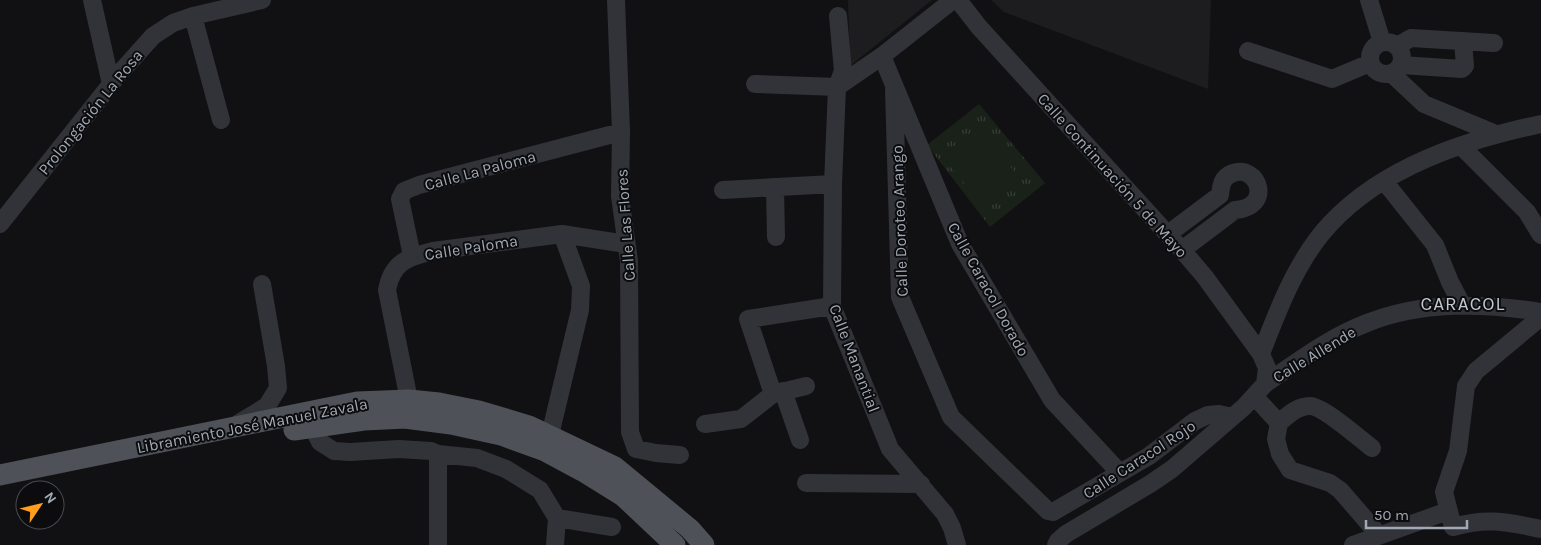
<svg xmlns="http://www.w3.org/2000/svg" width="1541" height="545" font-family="Karla,sans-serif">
  <defs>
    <pattern id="grass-tufts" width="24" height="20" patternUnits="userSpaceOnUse" patternTransform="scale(1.25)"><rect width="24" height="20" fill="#192119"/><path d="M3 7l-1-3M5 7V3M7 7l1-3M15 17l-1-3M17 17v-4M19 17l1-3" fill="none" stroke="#373e38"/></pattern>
  </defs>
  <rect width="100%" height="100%" fill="#111113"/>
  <path fill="#1d1d20" d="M 848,0 L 932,0 L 850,66 Z
    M 991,0 L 1211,0 L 1208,89 L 1004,12 Z"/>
  <path fill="url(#grass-tufts)" d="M 979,104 L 1045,183 L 990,227 L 927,145 Z"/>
  <path fill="#192119" d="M 978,127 L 1021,180 L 985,209 L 942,156 Z"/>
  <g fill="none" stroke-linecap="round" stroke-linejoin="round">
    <path stroke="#323338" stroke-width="18" d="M 92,0 L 111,84
      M 616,0 L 621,132 L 620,196 L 629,261 L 630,432 L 636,449 L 656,453 L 680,455
      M 958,0 L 979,27 L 1182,250 L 1205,277 L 1261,354 L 1267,368 L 1265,384 L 1244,407 L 1172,469 L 1150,484 L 1066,534 L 1058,541 L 1056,545
      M 1369,0 L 1382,42
      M 193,16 L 221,120
      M 838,16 L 843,71 L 837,87 L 833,184 L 832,306 L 890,449 L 945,514 L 952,528 L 957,545
      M1370 58a16 16 0 1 1 32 0a16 16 0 1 1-32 0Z
      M 1397,46 L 1411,38 L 1494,43
      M 1248,51 L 1332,79 L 1370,63
      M 882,56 L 960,244 L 1052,400 L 1120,473
      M 1401,65 L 1462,69 L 1465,66 L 1463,41
      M 1392,74 L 1424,104 L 1496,134
      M 755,84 L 837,87 L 882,56 L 953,0
      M 894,89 L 900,297 L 951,417 L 1048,511 L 1053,512 L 1149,456 L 1195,421 L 1208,415 L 1219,414 L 1232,417
      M 1461,146 L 1527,212 L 1541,235
      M 1384,181 L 1435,245 L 1450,282 L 1462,305
      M 775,188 L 776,237
      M 723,190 L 833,184
      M 0,224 L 119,74 L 153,36 L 173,23 L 193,16 L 262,0
      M 1168,234 L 1220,195 C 1221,185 1222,177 1233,173 C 1258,164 1274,207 1235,210 L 1182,250
      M 412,256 L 400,199 L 404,191 L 419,185 L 621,132
      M 1541,317 L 1476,371 L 1466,386 L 1458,451 L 1444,492 L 1453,527 C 1488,517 1507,522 1541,529
      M 1261,354 C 1278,310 1297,259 1330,224 C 1384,166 1466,140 1541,124
      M 1265,384 C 1297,362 1330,337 1367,323 C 1422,301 1483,303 1541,312
      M 783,391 L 800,440
      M 773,394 L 748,319 L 832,306
      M 1254,396 L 1279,423
      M 409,400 L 387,290 C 392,262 408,257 433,251 L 562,234 L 626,244
      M 239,423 L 267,406 L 278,388 L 276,366 L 262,284
      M 1279,423 L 1276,439 L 1280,454 L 1290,470 L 1330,483 L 1340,490 L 1379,535
      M 1279,423 C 1287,416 1297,406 1310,406 C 1323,406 1360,439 1372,448
      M 705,424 L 741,419 L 773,394 L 806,386
      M 312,426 L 320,442 L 334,451 L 350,452 L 399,449 L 431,451 L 438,454 L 477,458 L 506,469 L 540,490 L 557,518 L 555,545
      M 550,435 L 580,310 L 581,286 L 562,234
      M 438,454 L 438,545
      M 806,483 L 921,484
      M 557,518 L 612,527
      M 1353,545 L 1448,511"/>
    <path stroke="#4e5158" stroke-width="21" d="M 294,430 L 364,420 L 405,418 L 451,424 L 501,435 L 545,451 L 586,473 L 623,496 L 675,545
      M 0,475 L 357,402 L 409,400 L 439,403 L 479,411 L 529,426 L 615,467 L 690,529 L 704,545"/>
  </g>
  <g text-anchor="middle" stroke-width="4" stroke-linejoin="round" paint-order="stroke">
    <g font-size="16" fill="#a1a9b5" stroke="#0c0c0e">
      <text transform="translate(90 112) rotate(-51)" y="6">Prolongación La Rosa</text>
      <text transform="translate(480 170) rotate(-15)" y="6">Calle La Paloma</text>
      <text transform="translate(1113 175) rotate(48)" y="6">Calle Continuación 5 de Mayo</text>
      <text transform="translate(899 221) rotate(-92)" y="6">Calle Doroteo Arango</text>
      <text transform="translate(625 225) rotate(-94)" y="6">Calle Las Flores</text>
      <text transform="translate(471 247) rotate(-9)" y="6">Calle Paloma</text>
      <text transform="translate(989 289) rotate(61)" y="6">Calle Caracol Dorado</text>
      <text transform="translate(1314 354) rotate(-31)" y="6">Calle Allende</text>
      <text transform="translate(855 358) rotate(69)" y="6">Calle Manantial</text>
      <text transform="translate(252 425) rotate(-11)" y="6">Libramiento José Manuel Zavala</text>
      <text transform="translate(1139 459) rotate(-33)" y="6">Calle Caracol Rojo</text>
    </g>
    <g font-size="19" letter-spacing="1" fill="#c2c8d1" stroke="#0c0c0e">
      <text x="1463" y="310">CARACOL</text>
    </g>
  </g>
  <g transform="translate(40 505) rotate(55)"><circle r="24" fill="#0c0c0e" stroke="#484b51"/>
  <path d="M0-4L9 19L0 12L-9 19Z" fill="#ff9d1d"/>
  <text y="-8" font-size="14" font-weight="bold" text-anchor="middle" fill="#a1a9b5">N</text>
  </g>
  <path d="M1366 520v8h101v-8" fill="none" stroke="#a1a9b5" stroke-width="2.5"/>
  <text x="1374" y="520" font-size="15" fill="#a1a9b5" stroke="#0c0c0e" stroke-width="4" paint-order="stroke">50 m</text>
</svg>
